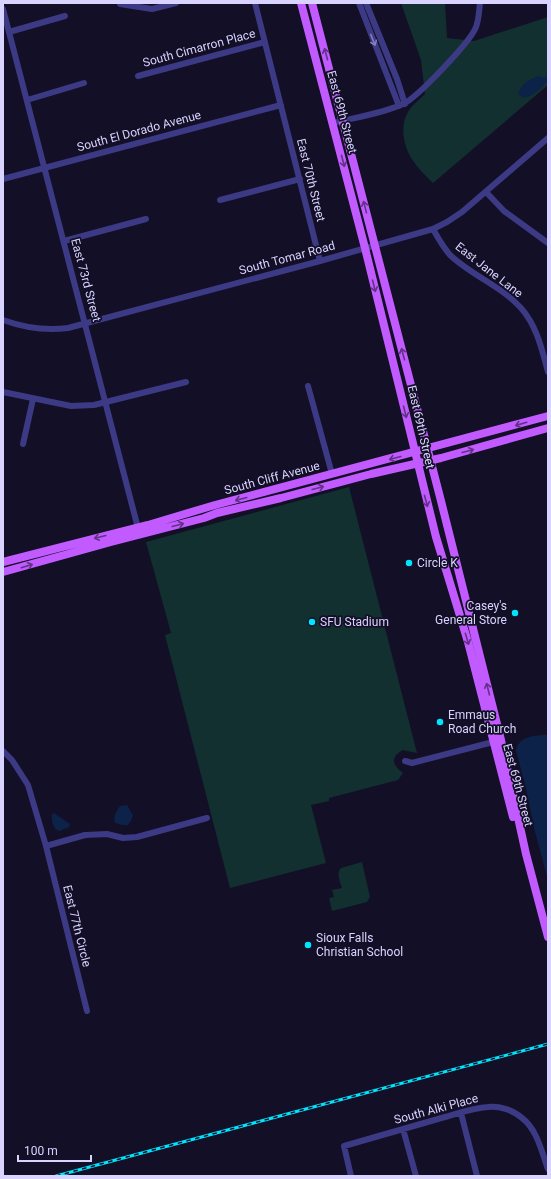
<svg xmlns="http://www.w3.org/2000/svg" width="551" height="1179" font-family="Roboto,sans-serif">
  <rect width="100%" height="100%" fill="#130f26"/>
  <path fill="#12302f" d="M 401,3 L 445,3 L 447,38 L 474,41 L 548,17 L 548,85 L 433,183 C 427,177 419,170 414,162 C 404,149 399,127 408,112 C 412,105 419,100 425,94 L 421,60 Z
    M 349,487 L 417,753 L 403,750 C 389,758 393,765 403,773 L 398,780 L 329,798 L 329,801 L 311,805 L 326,863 L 230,888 L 165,635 L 171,633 L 146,542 Z
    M 362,862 L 370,897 L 367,902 L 332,911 L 329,898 L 334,897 L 332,890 L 342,888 C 340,881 336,874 341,868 Z"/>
  <path fill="#0c2248" d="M 538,76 L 545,78 L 548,76 L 548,81 C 540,89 534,96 523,98 L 518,94 C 521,84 530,79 538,76 Z
    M 548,735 L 548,880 L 534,828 L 526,788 L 516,751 C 518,736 535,735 548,735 Z
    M 127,805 L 133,815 L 131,821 L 128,825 L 122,825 L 115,823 C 113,816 116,812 120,806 Z
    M 54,813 L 70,824 L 69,827 C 67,828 62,830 60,831 C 53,831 51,819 52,814 Z"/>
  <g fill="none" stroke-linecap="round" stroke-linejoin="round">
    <path stroke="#3d3a85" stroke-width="6" d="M 255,3 L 320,261
      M 359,3 L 399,106
      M 366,3 L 397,79 L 405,104
      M 120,4 L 152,9 L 176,3
      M 3,9 L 139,532
      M 9,32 L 65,16
      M 138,76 L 265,42
      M 27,100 L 84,83
      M 333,123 C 354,118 384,113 403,104 C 417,98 471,41 476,27 C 479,19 479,11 480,3
      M 3,179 L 281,105
      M 486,192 L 504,211 L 548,243
      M 220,200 L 300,179
      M 433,229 C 438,238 443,247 450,255 C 471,275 501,286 521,308 C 537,326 542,350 548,372
      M 64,241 L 146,219
      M 3,320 C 25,328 45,331 68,328 L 320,261 L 433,229 L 447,222 L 462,212 L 548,138
      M 308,386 L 332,474
      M 3,392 L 71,406 L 94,405 L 186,382
      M 23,444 L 33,399
      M 3,751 L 12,760 L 28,785 L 46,846 L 87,1011
      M 405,761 L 412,763 L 497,741
      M 46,846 L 85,835 L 107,834 L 123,838 L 137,837 L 207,818
      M 461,1113 L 477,1176
      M 403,1129 L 416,1176
      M 351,1176 L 344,1146 C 375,1137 406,1128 438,1119 C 454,1115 471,1108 488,1107 C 500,1106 513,1110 522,1118 C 537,1129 542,1153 548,1169"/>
    <path stroke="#c25bff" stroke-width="8" d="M 301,3 L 365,248 L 436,537 L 468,642 L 513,817
      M 312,3 L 440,497 L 501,740 L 526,854 L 548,937
      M 3,562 L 148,525 L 215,505 L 548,416
      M 3,572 L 111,542 L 204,518 L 217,513 L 281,498 L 371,474 L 441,458 L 548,428"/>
    <defs>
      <path id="rail" d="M 56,1176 L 548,1044"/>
    </defs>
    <use href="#rail" stroke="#00e5ff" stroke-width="3"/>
    <use href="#rail" stroke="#130f26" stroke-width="1.5" stroke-dasharray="4.5" stroke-linecap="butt"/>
  </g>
  <defs><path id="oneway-shaft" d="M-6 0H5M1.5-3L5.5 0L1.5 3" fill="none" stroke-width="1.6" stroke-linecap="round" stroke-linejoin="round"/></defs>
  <use stroke="#837fbc" href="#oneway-shaft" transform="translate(373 40) rotate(68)"/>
  <g stroke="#623188">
    <use href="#oneway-shaft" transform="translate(326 54) rotate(-105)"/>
    <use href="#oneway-shaft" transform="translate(343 161) rotate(75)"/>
    <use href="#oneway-shaft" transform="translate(365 207) rotate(-104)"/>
    <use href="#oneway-shaft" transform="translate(374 286) rotate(76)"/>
    <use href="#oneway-shaft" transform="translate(403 354) rotate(-105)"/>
    <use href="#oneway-shaft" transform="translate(405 412) rotate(76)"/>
    <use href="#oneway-shaft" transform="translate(521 424) rotate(164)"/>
    <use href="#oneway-shaft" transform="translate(468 451) rotate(-15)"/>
    <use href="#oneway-shaft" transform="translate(395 458) rotate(165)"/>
    <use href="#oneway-shaft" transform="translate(318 488) rotate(-15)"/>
    <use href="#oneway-shaft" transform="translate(241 499) rotate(165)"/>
    <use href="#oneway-shaft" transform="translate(426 501) rotate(75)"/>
    <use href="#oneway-shaft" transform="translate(178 525) rotate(-15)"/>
    <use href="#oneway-shaft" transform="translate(100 537) rotate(166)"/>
    <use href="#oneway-shaft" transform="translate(27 566) rotate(-17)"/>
    <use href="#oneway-shaft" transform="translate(467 639) rotate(74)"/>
    <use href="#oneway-shaft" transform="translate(488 689) rotate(-104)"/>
  </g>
  <g fill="#00e5ff" stroke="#130f26" stroke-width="1.5">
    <circle cx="409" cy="563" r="4"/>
    <circle cx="515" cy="613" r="4"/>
    <circle cx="312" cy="622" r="4"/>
    <circle cx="440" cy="722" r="4"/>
    <circle cx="308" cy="945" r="4"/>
  </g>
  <g text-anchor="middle" stroke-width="3.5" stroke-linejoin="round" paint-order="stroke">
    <g font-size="12" fill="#d9d4ff" stroke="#130f26">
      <text transform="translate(199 48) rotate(-15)" y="4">South Cimarron Place</text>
      <text transform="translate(342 112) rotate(75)" y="4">East 69th Street</text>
      <text transform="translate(139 131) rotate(-15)" y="4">South El Dorado Avenue</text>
      <text transform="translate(311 180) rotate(76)" y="4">East 70th Street</text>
      <text transform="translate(287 258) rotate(-15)" y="4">South Tomar Road</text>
      <text transform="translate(489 270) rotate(38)" y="4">East Jane Lane</text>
      <text transform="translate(86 280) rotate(75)" y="4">East 73rd Street</text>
      <text transform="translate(421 427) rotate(77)" y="4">East 69th Street</text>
      <text transform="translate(272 478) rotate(-15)" y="4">South Cliff Avenue</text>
      <text transform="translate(518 785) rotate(75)" y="4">East 69th Street</text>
      <text transform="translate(77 926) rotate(76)" y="4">East 77th Circle</text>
      <text transform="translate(436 1109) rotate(-15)" y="4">South Alki Place</text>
    </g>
    <g font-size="12" fill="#d9d4ff" stroke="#130f26" text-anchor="start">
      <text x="417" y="567">Circle K</text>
      <text x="507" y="610" text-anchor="end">Casey's<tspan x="507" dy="14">General Store</tspan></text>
      <text x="320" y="626">SFU Stadium</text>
      <text x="448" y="719">Emmaus<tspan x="448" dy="14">Road Church</tspan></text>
      <text x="316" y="942">Sioux Falls<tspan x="316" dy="14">Christian School</tspan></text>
    </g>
  </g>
  <rect width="551" height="1179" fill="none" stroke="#d9d4ff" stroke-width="8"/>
  <path d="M18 1155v6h73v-6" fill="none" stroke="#d9d4ff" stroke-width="2"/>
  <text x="24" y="1155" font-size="12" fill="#d9d4ff" stroke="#130f26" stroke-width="3" paint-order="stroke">100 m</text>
</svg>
